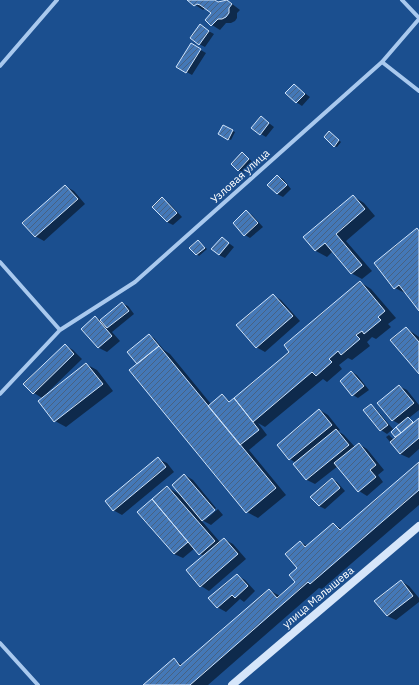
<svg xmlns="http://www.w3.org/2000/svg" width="419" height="685" font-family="'IBM Plex Sans',sans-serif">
  <defs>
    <pattern id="building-hatch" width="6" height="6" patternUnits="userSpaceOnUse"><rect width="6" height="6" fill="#4478b7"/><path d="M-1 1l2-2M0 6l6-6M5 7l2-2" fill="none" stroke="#486282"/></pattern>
  </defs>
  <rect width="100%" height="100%" fill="#1b4f8f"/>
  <path fill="#0007" d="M 188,0 L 216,0 L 219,3 L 227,0 L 240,10 L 237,13 L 237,18 L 235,21 L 231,23 L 226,23 L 220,30 L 212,25 L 206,20 L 213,13 L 206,8 L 203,10 Z
    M 205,29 L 214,34 L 205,47 L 199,44 Z
    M 192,45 L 206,53 L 192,75 L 178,67 Z
    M 294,85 L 310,97 L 302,106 L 296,102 Z
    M 261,117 L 274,127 L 266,137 L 261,134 Z
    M 223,127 L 235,132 L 231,140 L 219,134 Z
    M 332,134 L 341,142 L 337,147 L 334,146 Z
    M 242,153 L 254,163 L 244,173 L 238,170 Z
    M 277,176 L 283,179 L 291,189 L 283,197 L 277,194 Z
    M 65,186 L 74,191 L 85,204 L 44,241 L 35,236 Z
    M 353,196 L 364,203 L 375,216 L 346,241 L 372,271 L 362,279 L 351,273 L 333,251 L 327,257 L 316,251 L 305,237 Z
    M 163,199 L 168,202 L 182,217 L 173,225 L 167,222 Z
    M 247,212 L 252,215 L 263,227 L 250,238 L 245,235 Z
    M 417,230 L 419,231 L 419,309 L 407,294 L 395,288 L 375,263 Z
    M 222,238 L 234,247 L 225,258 L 219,255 Z
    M 198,241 L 207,249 L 199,256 L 191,248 Z
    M 360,282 L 371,289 L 396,318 L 388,324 L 391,327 L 376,339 L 372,337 L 367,342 L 370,346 L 352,360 L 348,358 L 339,365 L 342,369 L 327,382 L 323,379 L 265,427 L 258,423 L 267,435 L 249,450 L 286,495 L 258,518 L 247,512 L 138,364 L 149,335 L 154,338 L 164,350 L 170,354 L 211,404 L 222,395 L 231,402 L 291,352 Z
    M 273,295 L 281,300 L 300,321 L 265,352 L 256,347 Z
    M 122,303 L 128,306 L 134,314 L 112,332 L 120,341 L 107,352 L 99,348 L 82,329 L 95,317 L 101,320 Z
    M 406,328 L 419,337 L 419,372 Z
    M 65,345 L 73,350 L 82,359 L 47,393 L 48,394 L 86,364 L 97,370 L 113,391 L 66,427 L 55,421 L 42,398 L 34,393 Z
    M 352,372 L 357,375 L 369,390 L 358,398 L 353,395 L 341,381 Z
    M 399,386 L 407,390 L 419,405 L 419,410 L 409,418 L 414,423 L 419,419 L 419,449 L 409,458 L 400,454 L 386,437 L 389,435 L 394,440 L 397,437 L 392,432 L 401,425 L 392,420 Z
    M 371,406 L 376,409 L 393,429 L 387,434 L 381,430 L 365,411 Z
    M 320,410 L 328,415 L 340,430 L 338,431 L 344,435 L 355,447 L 359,444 L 367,449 L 384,470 L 378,475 L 383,482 L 367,496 L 359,491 L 338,466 L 315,484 L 307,480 L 295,464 L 296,463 L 290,459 Z
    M 158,459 L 167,463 L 174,472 L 122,515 L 113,510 Z
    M 419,463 L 419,505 L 322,589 L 319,588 L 208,685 L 145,685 L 174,660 L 183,665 L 269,590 L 280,596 L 297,582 L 300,542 L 308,546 L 333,524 L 342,529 Z
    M 185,475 L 193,480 L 216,508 L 204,519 L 205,520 L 218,509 L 223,515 L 211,525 L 200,519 L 220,542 L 224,539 L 233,544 L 246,559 L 209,591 L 201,586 L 204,556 L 200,554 L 195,548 L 183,558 L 174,554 L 138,512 L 167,487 L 181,495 Z
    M 332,479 L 337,482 L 345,491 L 325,509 L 319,506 Z
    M 237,575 L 245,580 L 255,591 L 244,602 L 240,599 L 226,612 L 217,607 Z
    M 401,581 L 409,586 L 419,598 L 419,602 L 396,620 L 387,616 L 376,601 Z"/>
  <path fill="url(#building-hatch)" stroke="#cfe3fa" d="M 187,0 L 215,0 L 218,2 L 227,0 L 232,4 L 229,8 L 229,13 L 226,17 L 222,19 L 218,19 L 211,26 L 205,20 L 211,13 L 200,5 L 197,4 L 194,6 Z
    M 200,24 L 209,31 L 199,45 L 190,38 Z
    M 191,43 L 201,49 L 186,73 L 176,67 Z
    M 294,84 L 305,94 L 296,103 L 285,93 Z
    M 261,116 L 269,123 L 260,135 L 251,128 Z
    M 223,125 L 233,130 L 228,140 L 218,134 Z
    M 329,131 L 339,140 L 334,147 L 324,137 Z
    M 242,152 L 249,159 L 238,171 L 231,164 Z
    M 277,175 L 287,185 L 277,194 L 267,185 Z
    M 65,185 L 78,199 L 35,237 L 22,223 Z
    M 353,195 L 365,209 L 336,234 L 362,265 L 351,274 L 325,243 L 315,251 L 303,237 Z
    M 162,197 L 177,213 L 167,222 L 152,207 Z
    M 246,210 L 258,223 L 244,236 L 233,223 Z
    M 417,228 L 419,231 L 419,311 L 399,285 L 394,289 L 374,263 Z
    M 222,237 L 229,243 L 219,255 L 211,249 Z
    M 198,240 L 205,248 L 196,255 L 189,248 Z
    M 360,281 L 385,311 L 378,317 L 381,320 L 364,334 L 362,331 L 356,335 L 360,339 L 341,355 L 338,351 L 329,359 L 332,362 L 316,376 L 312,372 L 253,422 L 234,398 L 289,352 L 284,345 Z
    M 273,294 L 293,316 L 256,348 L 236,325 Z
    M 122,302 L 129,311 L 107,328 L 100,320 Z
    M 95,316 L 112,336 L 98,348 L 81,329 Z
    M 406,327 L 419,342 L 419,374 L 390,340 Z
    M 149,334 L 159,346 L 137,364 L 127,352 Z
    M 65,344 L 74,354 L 33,394 L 23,384 Z
    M 159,346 L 276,488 L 246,513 L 129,370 Z
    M 86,363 L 103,384 L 54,422 L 38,401 Z
    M 351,371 L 364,386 L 352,396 L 340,381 Z
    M 399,385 L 414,403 L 392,421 L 377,403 Z
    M 222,394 L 229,402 L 234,398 L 259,430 L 240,445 L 208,406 Z
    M 371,404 L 388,425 L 380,431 L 363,410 Z
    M 319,409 L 332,425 L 289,460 L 277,445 Z
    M 408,417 L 413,422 L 401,433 L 396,427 Z
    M 419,418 L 419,438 L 400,454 L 390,442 Z
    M 396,427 L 401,433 L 395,437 L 391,432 Z
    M 336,429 L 349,445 L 306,480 L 293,464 Z
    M 359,443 L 376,465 L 370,470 L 376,477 L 358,492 L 334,463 Z
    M 158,457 L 166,467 L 113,511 L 105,501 Z
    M 419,462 L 419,490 L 310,584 L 308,582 L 190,685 L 143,685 L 174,658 L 180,666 L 269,589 L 277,598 L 295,582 L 289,575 L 297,568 L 285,554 L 300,541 L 305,547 L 333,523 L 340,530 Z
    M 184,474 L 215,510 L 202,521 L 172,485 Z
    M 332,478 L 340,488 L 319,506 L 310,497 Z
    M 167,486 L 215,541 L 199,555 L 152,499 Z
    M 152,499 L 188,542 L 174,554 L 137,512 Z
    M 224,538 L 238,554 L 200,587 L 186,570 Z
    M 237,574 L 248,586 L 235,598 L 232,595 L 217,608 L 208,598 Z
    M 401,580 L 413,596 L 387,616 L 374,601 Z"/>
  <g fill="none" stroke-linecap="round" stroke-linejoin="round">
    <path stroke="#a9c9ee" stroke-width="4" d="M 402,0 L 419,18
      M 382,62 L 419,91
      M 0,66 L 57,0
      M 0,262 L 60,330
      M 0,394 L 60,330 L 135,282 L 382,62 L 419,19
      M 0,643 L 38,685"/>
    <path stroke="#d6e6fa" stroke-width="8" d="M 232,685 L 419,526"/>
  </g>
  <g text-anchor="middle" stroke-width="3" stroke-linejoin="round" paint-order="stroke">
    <g font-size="11" fill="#fff" stroke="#1b4f8f">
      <text transform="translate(240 176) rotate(-42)" y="4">Узловая улица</text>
      <text transform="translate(318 597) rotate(-40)" y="4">улица Малышева</text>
    </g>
  </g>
</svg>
